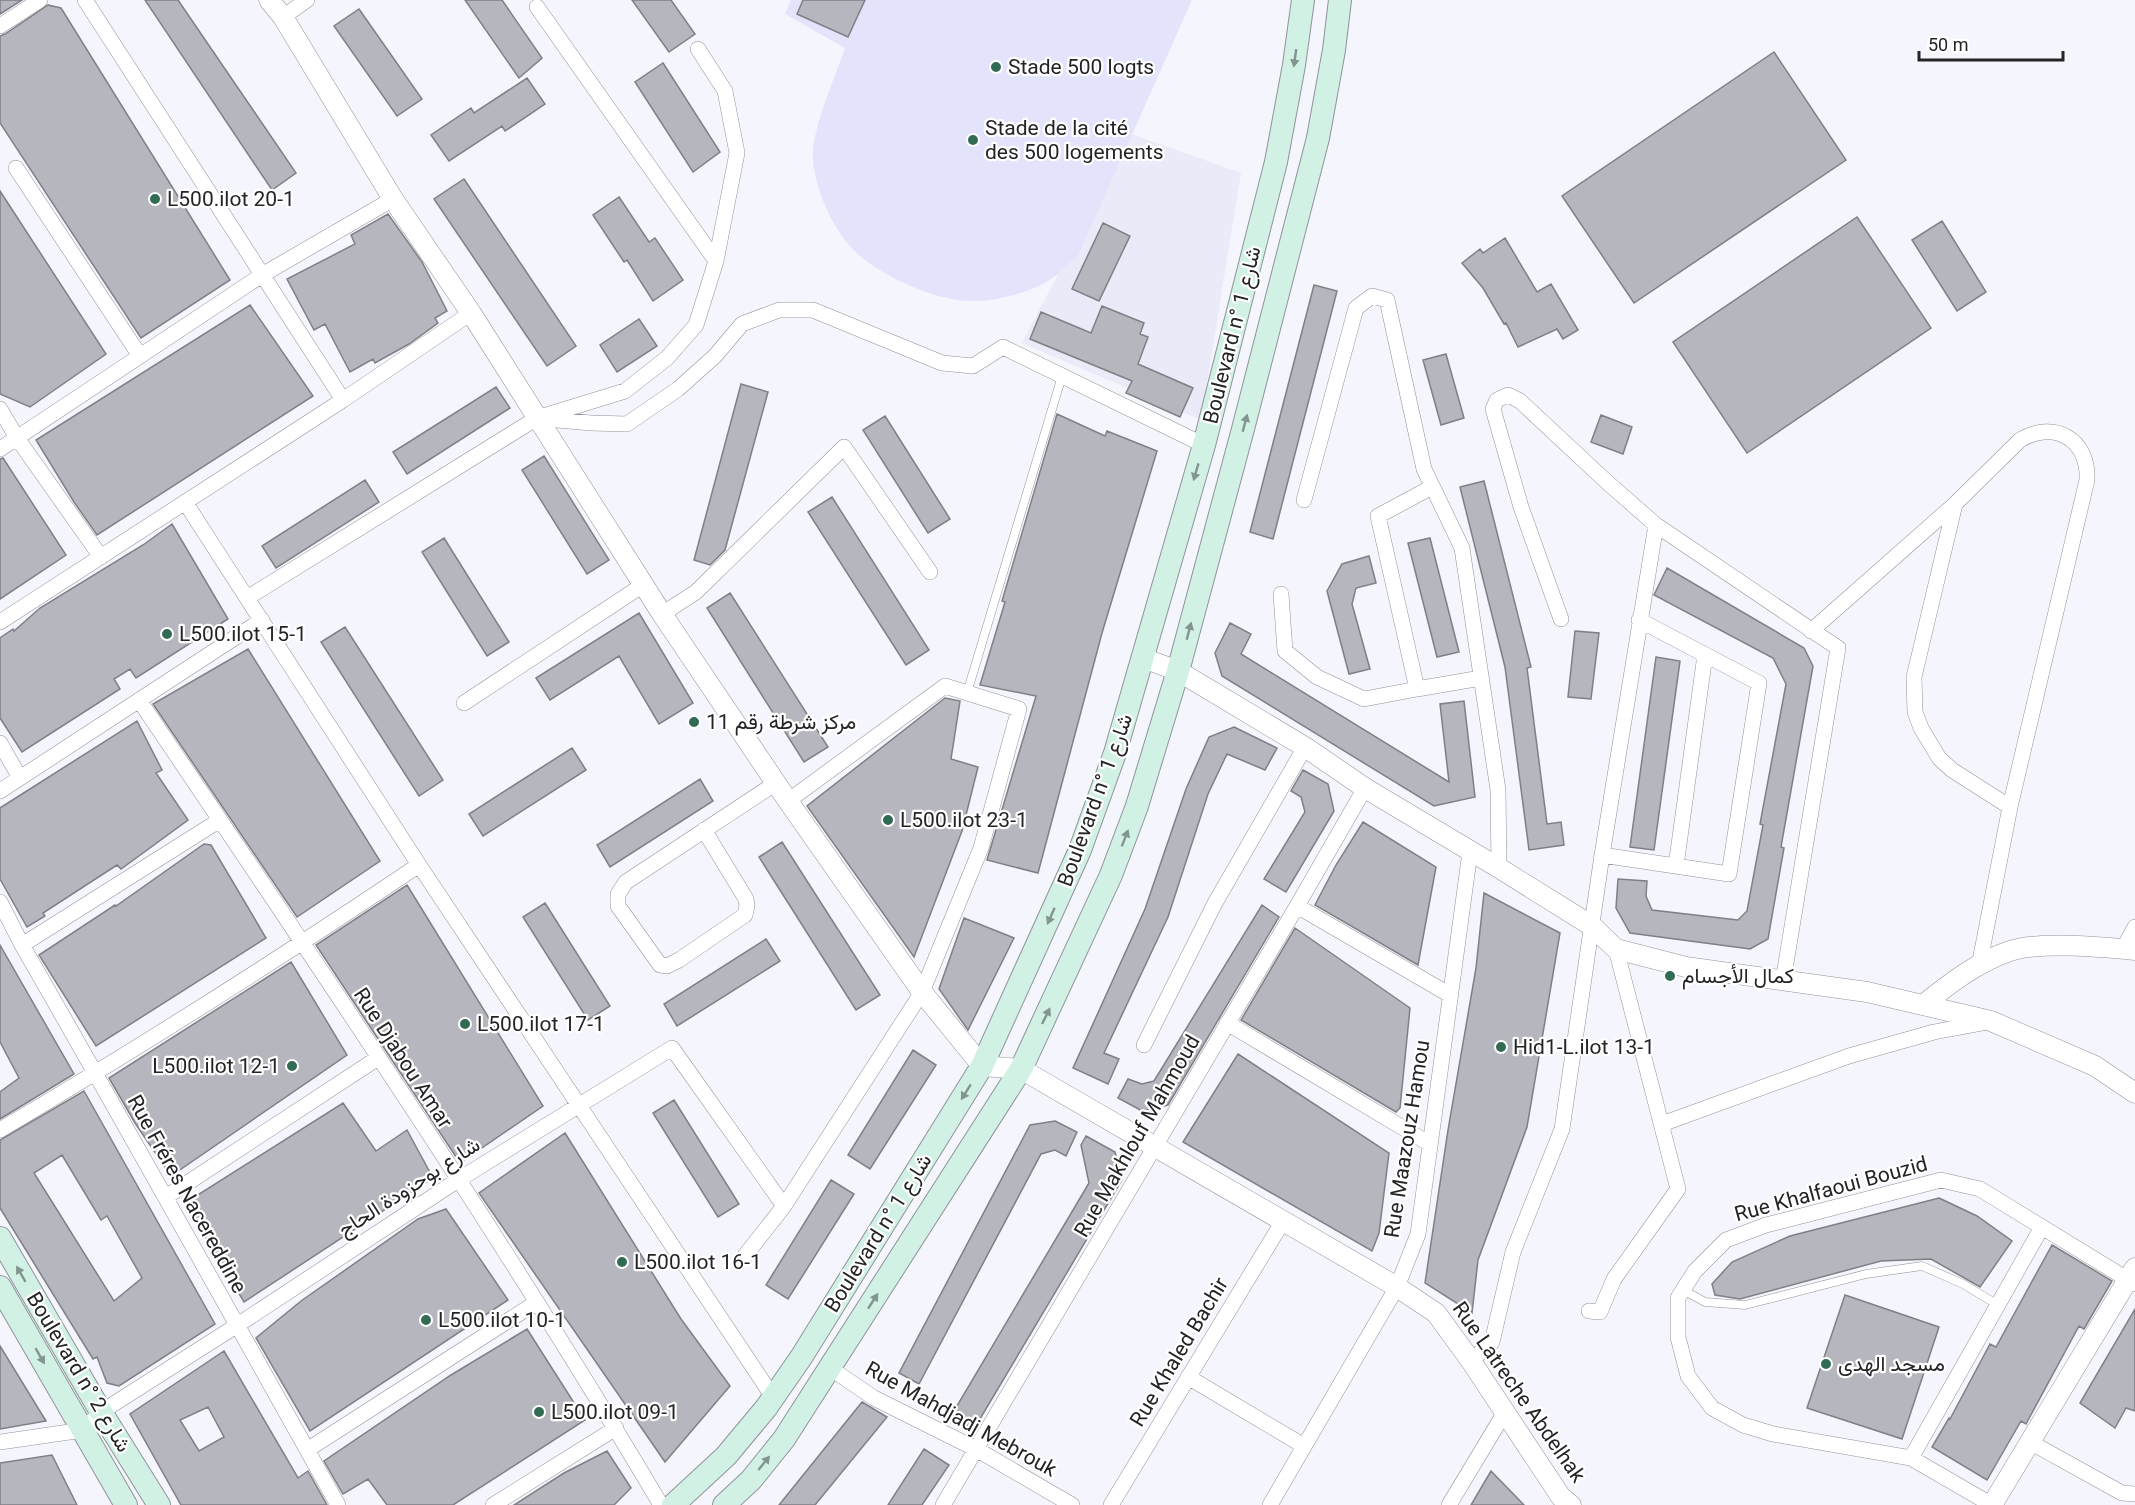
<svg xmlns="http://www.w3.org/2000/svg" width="2135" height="1505" font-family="Roboto,Vazirmatn,sans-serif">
  <rect width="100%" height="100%" fill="#f5f5fd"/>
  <path fill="#eaeaf9" d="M 1126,132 L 1241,173 L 1201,420 L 1022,343 L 1094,206 Z"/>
  <path fill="#e3e4fc" d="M 791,0 L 1192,0 L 1078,256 C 1069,263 1060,273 1050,280 C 1031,292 994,302 971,301 C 937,301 885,278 859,255 C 835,235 814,189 813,158 C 812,127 835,78 845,48 L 785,14 Z"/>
  <path fill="#b6b6be" stroke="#7f7f86" stroke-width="1.5" fill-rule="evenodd" d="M 0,0 L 22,0 L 0,14 Z
    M 145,0 L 178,0 L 296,173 L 272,190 Z
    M 465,0 L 502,0 L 542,58 L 519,78 Z
    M 632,0 L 671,0 L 695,34 L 669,52 Z
    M 803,0 L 865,0 L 848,37 L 797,14 Z
    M 48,5 L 61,8 L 230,280 L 141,338 L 0,123 L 0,36 L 5,34 Z
    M 359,9 L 422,99 L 397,116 L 334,26 Z
    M 1774,52 L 1846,160 L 1634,303 L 1562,196 Z
    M 663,63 L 720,152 L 693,172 L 635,82 Z
    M 527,78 L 545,104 L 505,131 L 502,126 L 449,161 L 431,135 L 471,108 L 474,113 Z
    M 464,179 L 576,346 L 547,366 L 434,199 Z
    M 0,191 L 106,354 L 30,407 L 0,394 Z
    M 619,197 L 649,242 L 655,238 L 683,280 L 653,301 L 627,260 L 624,262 L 593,215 Z
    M 388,214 L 422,262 L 447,311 L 435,318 L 438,323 L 409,344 L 375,363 L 373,359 L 350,372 L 325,324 L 314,330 L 287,279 L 355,244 L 351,235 Z
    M 1857,217 L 1931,328 L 1747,453 L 1673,342 Z
    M 1942,221 L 1986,292 L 1957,311 L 1912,240 Z
    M 1103,223 L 1130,236 L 1099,301 L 1072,289 Z
    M 1505,238 L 1537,292 L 1551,284 L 1578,330 L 1563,339 L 1557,329 L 1518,347 L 1506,323 L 1504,324 L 1483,288 L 1462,263 L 1480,249 L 1483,253 Z
    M 1314,285 L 1337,291 L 1273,539 L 1250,532 Z
    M 250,305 L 313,396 L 97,535 L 74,502 L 36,440 Z
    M 1102,306 L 1144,323 L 1140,334 L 1148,337 L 1138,364 L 1193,388 L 1180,417 L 1126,393 L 1132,381 L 1030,339 L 1041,312 L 1091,333 Z
    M 639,319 L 657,346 L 617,372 L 600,345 Z
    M 1446,354 L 1464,418 L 1441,425 L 1423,360 Z
    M 741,384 L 768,392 L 725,550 L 710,565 L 694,560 Z
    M 496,387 L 510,408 L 407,474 L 393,452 Z
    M 1057,414 L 1105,436 L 1107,431 L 1157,451 L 1102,633 L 1038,873 L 987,860 L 1036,696 L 980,685 L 1005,602 L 1002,601 Z
    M 1601,415 L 1632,427 L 1623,454 L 1591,442 Z
    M 885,416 L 950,519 L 928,533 L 863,430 Z
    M 544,456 L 609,560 L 587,574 L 522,470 Z
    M 3,458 L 66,555 L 0,599 L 0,459 Z
    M 365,480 L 379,502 L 276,568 L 262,546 Z
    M 1484,481 L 1531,667 L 1527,668 L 1547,824 L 1561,822 L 1564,845 L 1529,850 L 1505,667 L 1460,487 Z
    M 832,497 L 929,650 L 906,665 L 808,512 Z
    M 172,524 L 228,619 L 136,678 L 130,669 L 114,679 L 120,689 L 22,752 L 0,718 L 0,638 L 13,629 L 14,631 L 40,608 L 143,545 Z
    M 444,538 L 509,642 L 487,656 L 422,552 Z
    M 1430,538 L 1459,652 L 1437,657 L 1408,543 Z
    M 1369,556 L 1376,583 L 1356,588 L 1352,604 L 1370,669 L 1349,674 L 1327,591 L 1342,564 Z
    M 1667,568 L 1804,648 L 1813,666 L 1781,847 L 1784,848 L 1768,939 L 1750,949 L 1630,933 L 1616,908 L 1618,879 L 1647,881 L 1646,896 L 1652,910 L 1738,920 L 1747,911 L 1763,825 L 1760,824 L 1786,684 L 1773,658 L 1654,595 Z
    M 730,593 L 828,747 L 804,762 L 707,608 Z
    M 639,613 L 693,703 L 659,724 L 619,656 L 550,700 L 536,678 Z
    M 1230,623 L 1251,634 L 1241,654 L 1449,782 L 1440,704 L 1464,701 L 1475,797 L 1434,806 L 1222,676 L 1215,653 Z
    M 345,627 L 443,780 L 419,796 L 321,642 Z
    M 1575,631 L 1599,633 L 1591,699 L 1568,697 Z
    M 248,649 L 380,861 L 297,917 L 153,704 Z
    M 1656,657 L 1680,661 L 1654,850 L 1630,847 Z
    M 945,698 L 960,701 L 951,759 L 978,767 L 962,831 L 914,957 L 807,806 Z
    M 137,721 L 162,770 L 156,773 L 188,820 L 121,869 L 117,865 L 43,913 L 45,916 L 27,927 L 0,879 L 0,808 Z
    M 1234,727 L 1277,748 L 1265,770 L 1227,754 L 1208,794 L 1168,917 L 1104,1053 L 1119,1059 L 1108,1084 L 1073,1068 L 1145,909 L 1186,789 L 1209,737 Z
    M 572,748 L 586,770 L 483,836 L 469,814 Z
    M 1303,770 L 1328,784 L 1334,811 L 1286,892 L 1264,879 L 1305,812 L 1301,797 L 1291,791 Z
    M 700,779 L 713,801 L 610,867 L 597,845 Z
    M 1363,822 L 1436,867 L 1418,965 L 1315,905 L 1336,865 Z
    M 782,842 L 880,995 L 856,1010 L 759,857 Z
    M 204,844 L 211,845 L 266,938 L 96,1046 L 39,955 L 115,905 L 116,906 Z
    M 407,885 L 543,1106 L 460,1163 L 316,945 Z
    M 1484,893 L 1560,933 L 1527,1127 L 1478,1260 L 1472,1313 L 1425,1283 L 1448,1130 L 1476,968 Z
    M 545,903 L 610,1006 L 588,1020 L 523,917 Z
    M 1262,905 L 1279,917 L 1168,1105 L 1142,1111 L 1118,1098 L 1128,1079 L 1142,1084 L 1154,1081 Z
    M 964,918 L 1014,938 L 968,1030 L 939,989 Z
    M 1295,928 L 1410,1008 L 1400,1108 L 1396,1112 L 1241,1020 Z
    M 766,939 L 780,961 L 677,1026 L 664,1004 Z
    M 0,945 L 74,1074 L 0,1119 L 0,1092 L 19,1078 L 0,1042 Z
    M 291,962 L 347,1055 L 171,1176 L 135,1123 L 109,1078 Z
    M 913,1050 L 936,1065 L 870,1169 L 848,1155 Z
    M 1238,1054 L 1389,1153 L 1379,1233 L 1372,1251 L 1183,1142 Z
    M 84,1091 L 215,1324 L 119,1386 L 107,1383 L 97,1357 L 93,1359 L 0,1208 L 0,1140 ZM 62,1155 L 101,1220 L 107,1216 L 142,1278 L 114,1301 L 34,1173 Z
    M 674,1100 L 739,1204 L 718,1217 L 653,1113 Z
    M 343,1103 L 376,1151 L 407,1130 L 433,1178 L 244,1302 L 185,1203 Z
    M 1055,1121 L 1077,1132 L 1066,1156 L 1055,1150 L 1041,1154 L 919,1384 L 899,1373 L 1030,1125 Z
    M 565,1133 L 681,1319 L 730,1386 L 665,1462 L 479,1193 Z
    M 1086,1136 L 1115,1152 L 1122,1180 L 974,1429 L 951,1416 L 1089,1183 L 1081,1145 Z
    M 831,1180 L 854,1194 L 788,1299 L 766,1285 Z
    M 1939,1198 L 1977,1216 L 2012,1241 L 1980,1287 L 1931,1259 L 1881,1261 L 1740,1299 L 1715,1295 L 1712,1284 L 1732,1262 L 1790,1236 Z
    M 446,1209 L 508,1300 L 310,1431 L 256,1338 L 301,1301 L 418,1219 Z
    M 2052,1245 L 2112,1281 L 2084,1329 L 2079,1326 L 2026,1424 L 2021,1421 L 1987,1480 L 1932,1447 L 1949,1418 L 1950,1419 L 1990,1344 L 1996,1347 Z
    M 1845,1295 L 1939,1327 L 1902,1439 L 1807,1408 Z
    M 2135,1309 L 2135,1411 L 2126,1408 L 2115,1428 L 2080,1403 Z
    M 527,1329 L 585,1420 L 453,1505 L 387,1505 L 368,1479 L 343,1494 L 324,1461 L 451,1375 Z
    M 0,1346 L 46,1421 L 0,1429 Z
    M 224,1351 L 298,1478 L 308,1471 L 327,1505 L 181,1505 L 130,1414 ZM 208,1407 L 224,1437 L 199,1451 L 180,1420 Z
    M 862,1402 L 887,1417 L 815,1505 L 779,1505 Z
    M 924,1449 L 949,1465 L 922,1505 L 888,1505 Z
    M 607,1451 L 631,1488 L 614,1505 L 514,1505 L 564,1473 Z
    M 52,1455 L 77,1505 L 0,1505 L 0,1463 Z
    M 1491,1471 L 1524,1505 L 1471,1505 Z"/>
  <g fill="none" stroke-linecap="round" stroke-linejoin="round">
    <defs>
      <path id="service" d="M 967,693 L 1062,376
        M 1683,1290 L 1705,1302 L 1745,1305 L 1866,1274 L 1922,1266 L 1963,1284 L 1998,1305"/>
      <path id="minor" d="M 85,0 L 343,400
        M 537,7 L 716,261
        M 283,17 L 307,0
        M 0,26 L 40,0
        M 16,168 L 140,356
        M 0,409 L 17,438 L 101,557
        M 546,419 L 591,423 L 627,424 L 678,389 L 715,356 L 742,324 L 779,310 L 813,310 L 942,363 L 973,366 L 1003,347 L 1204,445
        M 0,449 L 262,275 L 393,199
        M 1432,487 L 1378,516 L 1417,689 L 1481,678
        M 1304,500 L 1356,308 L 1372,296 L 1387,300 L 1424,469 L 1462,548 L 1498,790 L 1499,868
        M 185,502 L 419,865 L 773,1397
        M 1955,504 L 1914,677 L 1915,712 L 1921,728 L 1939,758 L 1952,770 L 2010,807
        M 1281,594 L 1285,651 L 1317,677 L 1364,699 L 1417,689
        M 247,598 L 537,418 L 625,391 L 667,358 L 696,325 L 716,261 L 737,153 L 725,91 L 698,49
        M 662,614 L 696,592 L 844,447 L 930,572
        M 1561,619 L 1521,507 L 1493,409 L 1497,400 L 1508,395 L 1520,401 L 1608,483 L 1656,525
        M 0,622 L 343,400 L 471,313
        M 1811,631 L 1955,504 L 2020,440 C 2055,419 2089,440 2087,480 L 2010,807 L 1979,966
        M 139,700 C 318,965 498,1230 661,1505
        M 464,703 L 643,585
        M 0,743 L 20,778
        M 0,791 L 262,620
        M 704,830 L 746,899 L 747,906 L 745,915 L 679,960 L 667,966 L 660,965 L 618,906 L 618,894 L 626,882 L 776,783
        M 1602,855 L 1729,874 L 1759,683 L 1639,620
        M 1676,866 L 1705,655
        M 0,902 L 22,945 C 129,1131 233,1318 338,1505
        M 1297,906 L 1450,995
        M 22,945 L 220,820
        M 2123,949 L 2135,927
        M 1227,1023 L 1430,1144
        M 1144,1045 L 1215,903 L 1305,747
        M 1662,1124 L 1849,1056 L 1934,1032 L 1988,1022
        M 0,1130 C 142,1046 282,957 419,865
        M 166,1197 L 378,1058
        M 744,1257 L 784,1206 L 922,992 L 981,848 L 1019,709 L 945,686 L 788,801
        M 1589,1311 L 1600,1312 L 1614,1279 L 1678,1189 L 1616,949
        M 1471,1361 L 1492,1342 L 1513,1252 L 1562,1129 L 1602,855 L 1656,525 L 1838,648 L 1783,981
        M 830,1368 L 874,1398 L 976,1449 L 1072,1505
        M 1188,1377 L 1304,1446
        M 0,1442 L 83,1430 L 101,1412 L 236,1326 L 458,1180 L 672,1048 L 784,1206
        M 2030,1442 L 2122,1493 L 2135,1494
        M 307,1450 L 537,1302
        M 1911,1458 L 2042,1227
        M 493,1505 L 616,1428
        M 943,1505 L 1297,906 L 1365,788
        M 1111,1505 L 1283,1221
        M 1270,1505 L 1397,1287 L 1418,1234 L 1470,852
        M 1449,1505 L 1505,1412
        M 1992,1505 L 1911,1458 L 1773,1434 L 1743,1425 L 1712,1408 L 1688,1376 L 1678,1337 L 1678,1298 L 1695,1271 L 1726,1240 L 1766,1225 L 1941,1180 L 1980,1189 L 2135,1284"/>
      <path id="tertiary" d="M 269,0 L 283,17 L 393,199 L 471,313 L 662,614 L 788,801 L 922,992 L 982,1066 L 1021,1069 L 1397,1287 L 1436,1313 L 1471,1361 L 1561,1497 L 1571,1505
        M 1143,658 L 1178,671 L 1305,747 L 1365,788 L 1499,868 L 1592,926 L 1616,949 L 1686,967 L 1867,992 L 1991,1021 L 2095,1066 L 2135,1093
        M 1923,1005 C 1949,984 1977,962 2010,951 C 2039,941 2103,947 2135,950
        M 1992,1505 L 2135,1268"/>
      <path id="secondary" d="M 0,1238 L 101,1412 L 159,1505
        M 0,1287 L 126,1505
        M 673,1505 L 726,1456 L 766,1408 L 802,1356 L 982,1066 L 1080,850 L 1115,753 L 1204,445 L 1276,162 L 1294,65 L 1303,0
        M 724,1505 L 751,1480 L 784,1439 L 1021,1069 L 1111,875 L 1137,806 L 1178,671 L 1243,429 L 1318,138 L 1334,50 L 1340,0"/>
    </defs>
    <use href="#service" stroke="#929299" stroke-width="9"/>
    <use href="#minor" stroke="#929299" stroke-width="16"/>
    <use href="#tertiary" stroke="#929299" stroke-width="21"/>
    <use href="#secondary" stroke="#929299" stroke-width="24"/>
    <use href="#service" stroke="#fff" stroke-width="8"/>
    <use href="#minor" stroke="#fff" stroke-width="15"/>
    <use href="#tertiary" stroke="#fff" stroke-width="20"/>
    <use href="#secondary" stroke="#d0f1e4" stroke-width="22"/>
  </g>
  <defs><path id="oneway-solid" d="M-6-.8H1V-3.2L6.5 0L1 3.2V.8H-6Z" transform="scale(1.5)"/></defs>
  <g fill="#83958f">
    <use href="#oneway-solid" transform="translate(1295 58) rotate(98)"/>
    <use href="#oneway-solid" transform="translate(1245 423) rotate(-75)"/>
    <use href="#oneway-solid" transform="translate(1196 472) rotate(106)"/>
    <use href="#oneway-solid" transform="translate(1189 631) rotate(-75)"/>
    <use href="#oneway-solid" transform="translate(1125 838) rotate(-69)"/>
    <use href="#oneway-solid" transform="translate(1051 916) rotate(114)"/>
    <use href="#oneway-solid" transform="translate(1046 1016) rotate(-64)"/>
    <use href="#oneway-solid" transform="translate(966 1092) rotate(122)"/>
    <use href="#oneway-solid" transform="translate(21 1274) rotate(-120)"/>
    <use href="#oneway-solid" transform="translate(873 1301) rotate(-57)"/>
    <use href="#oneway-solid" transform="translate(40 1356) rotate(60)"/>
    <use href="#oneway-solid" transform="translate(764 1463) rotate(-51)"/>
  </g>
  <g fill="#326b54" stroke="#fff" stroke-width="2">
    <circle cx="996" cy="67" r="6"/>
    <circle cx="973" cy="140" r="6"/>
    <circle cx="155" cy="199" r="6"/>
    <circle cx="167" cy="634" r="6"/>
    <circle cx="694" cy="722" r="6"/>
    <circle cx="888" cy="820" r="6"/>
    <circle cx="1670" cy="976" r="6"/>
    <circle cx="465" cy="1024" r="6"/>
    <circle cx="1501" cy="1047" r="6"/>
    <circle cx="292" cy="1066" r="6"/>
    <circle cx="622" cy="1262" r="6"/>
    <circle cx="426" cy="1320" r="6"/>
    <circle cx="1826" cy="1364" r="6"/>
    <circle cx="539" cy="1412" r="6"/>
  </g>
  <g text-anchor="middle" stroke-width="4.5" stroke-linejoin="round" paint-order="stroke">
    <g font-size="21" fill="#242427" stroke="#fff" text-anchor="start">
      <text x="1008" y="74">Stade 500 logts</text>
      <text x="985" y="135">Stade de la cité<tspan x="985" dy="24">des 500 logements</tspan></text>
      <text x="167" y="206">L500.ilot 20-1</text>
      <text x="179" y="641">L500.ilot 15-1</text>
      <text x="706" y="729">مركز شرطة رقم 11</text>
      <text x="900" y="827">L500.ilot 23-1</text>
      <text x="1682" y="983">كمال الأجسام</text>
      <text x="477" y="1031">L500.ilot 17-1</text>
      <text x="1513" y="1054">Hid1-L.ilot 13-1</text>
      <text x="280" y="1073" text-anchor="end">L500.ilot 12-1</text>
      <text x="634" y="1269">L500.ilot 16-1</text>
      <text x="438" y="1327">L500.ilot 10-1</text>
      <text x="1838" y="1371">مسجد الهدى</text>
      <text x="551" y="1419">L500.ilot 09-1</text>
    </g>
    <g font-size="21" fill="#242427" stroke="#fff">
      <text transform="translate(1232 335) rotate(-76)" y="7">Boulevard n° شارع 1</text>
      <text transform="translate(1095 800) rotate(-70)" y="7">Boulevard n° شارع 1</text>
      <text transform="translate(403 1058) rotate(57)" y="7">Rue Djabou Amar</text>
      <text transform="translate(1137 1136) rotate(-60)" y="7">Rue Makhlouf Mahmoud</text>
      <text transform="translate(1407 1139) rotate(-81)" y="7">Rue Maazouz Hamou</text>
      <text transform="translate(409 1187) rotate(-33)" y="7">شارع بوحزودة الحاج</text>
      <text transform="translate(1831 1189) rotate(-15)" y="7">Rue Khalfaoui Bouzid</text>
      <text transform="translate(187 1194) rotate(61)" y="7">Rue Fréres Nacereddine</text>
      <text transform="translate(878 1233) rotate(-58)" y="7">Boulevard n° شارع 1</text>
      <text transform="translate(1179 1352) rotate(-59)" y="7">Rue Khaled Bachir</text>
      <text transform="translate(79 1372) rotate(59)" y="7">Boulevard n° شارع 2</text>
      <text transform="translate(1519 1392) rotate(55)" y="7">Rue Latreche Abdelhak</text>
      <text transform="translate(961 1419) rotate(29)" y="7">Rue Mahdjadj Mebrouk</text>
    </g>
  </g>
  <path d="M1919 51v9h144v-9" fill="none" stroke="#242427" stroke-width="3"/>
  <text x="1928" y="51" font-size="18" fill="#242427" stroke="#ffffff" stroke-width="4.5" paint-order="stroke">50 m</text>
</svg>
